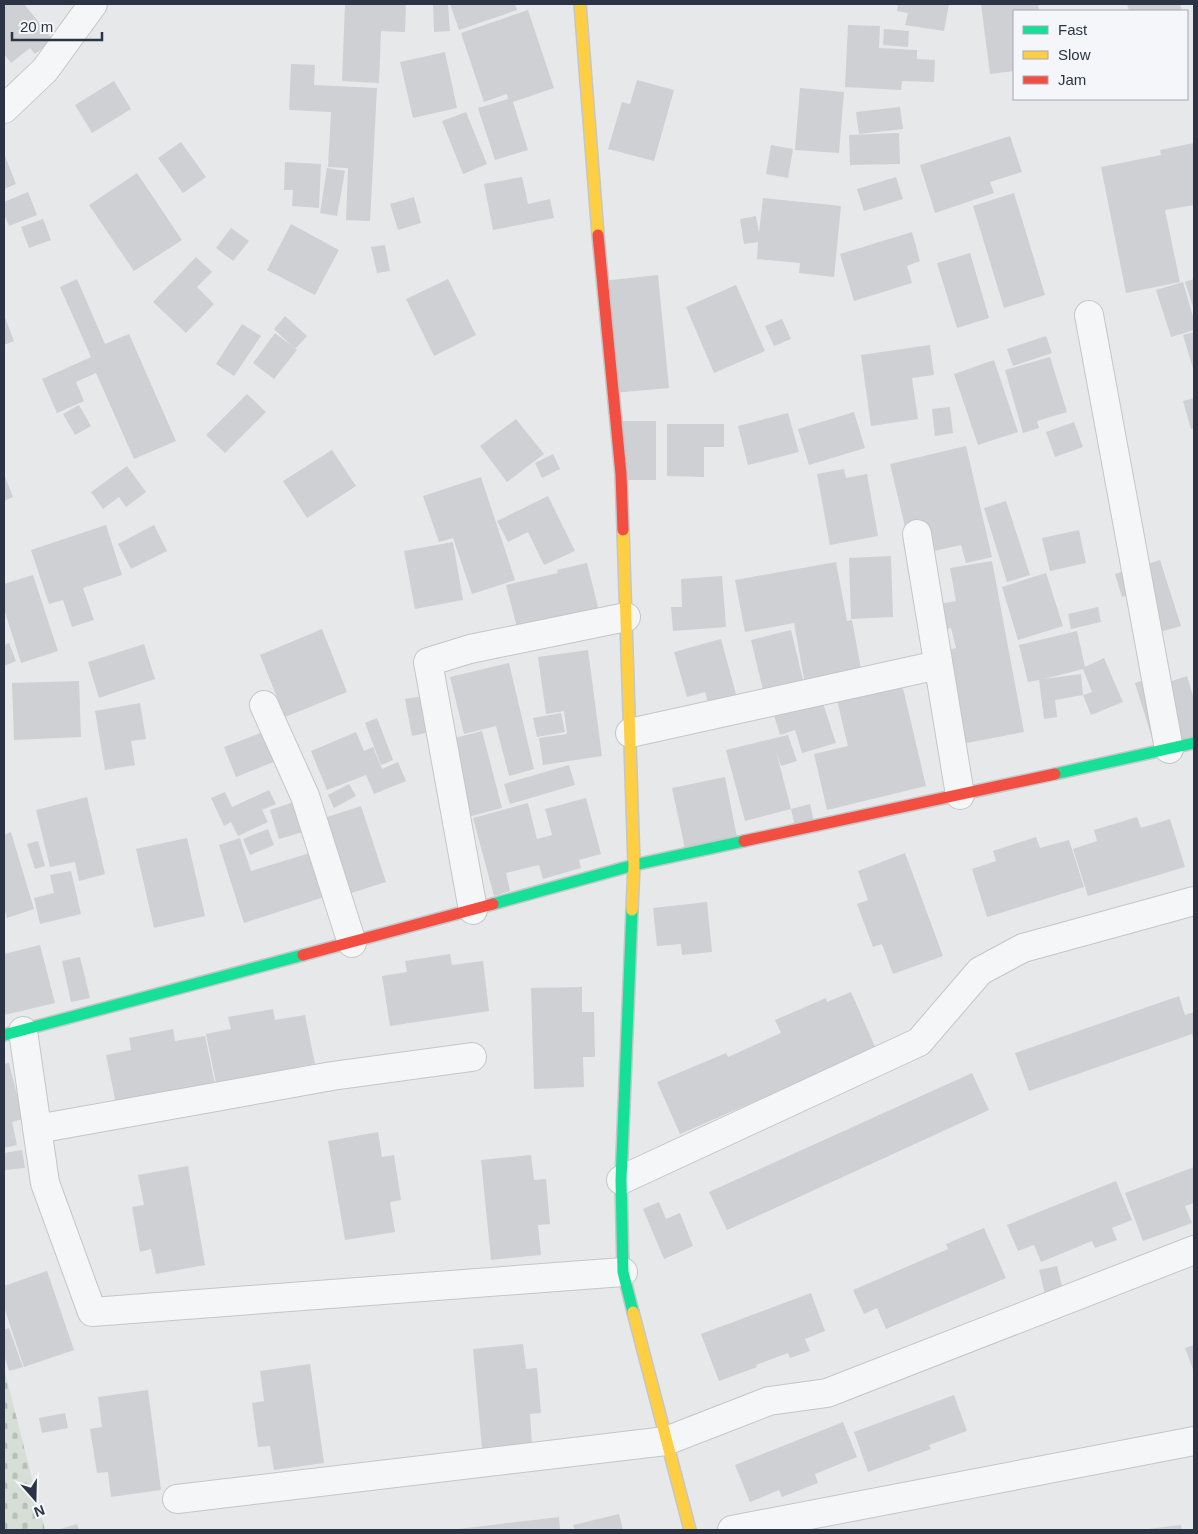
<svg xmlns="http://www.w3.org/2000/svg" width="1198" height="1534" font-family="Helvetica,sans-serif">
  <defs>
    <pattern id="cemetery-stones" width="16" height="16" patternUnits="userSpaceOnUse" patternTransform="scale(1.25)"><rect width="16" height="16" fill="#d6ded6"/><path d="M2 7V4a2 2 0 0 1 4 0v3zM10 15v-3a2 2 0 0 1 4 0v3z" fill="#b8bfb9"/></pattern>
  </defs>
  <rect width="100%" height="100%" fill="#e6e8ea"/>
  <path fill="url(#cemetery-stones)" d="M 4,1368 L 45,1530 L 4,1530 Z"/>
  <path fill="#ced0d3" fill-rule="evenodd" d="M 4,4 L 24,4 L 53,40 L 35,54 L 30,48 L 11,63 L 4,54 Z
    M 345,4 L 406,4 L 405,32 L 381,31 L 379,83 L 342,81 Z
    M 433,4 L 448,4 L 450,31 L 434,32 Z
    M 450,4 L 515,4 L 517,10 L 459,30 Z
    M 898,4 L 949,4 L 944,31 L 905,25 L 908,13 L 897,11 Z
    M 981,4 L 1038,4 L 1039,11 L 1014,11 L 1014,71 L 990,74 Z
    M 1127,4 L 1180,4 L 1182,11 L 1129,11 Z
    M 528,10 L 554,88 L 513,102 L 528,150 L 495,160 L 478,108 L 508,99 L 507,94 L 484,102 L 461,33 Z
    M 848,25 L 880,26 L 879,48 L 917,50 L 917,59 L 935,60 L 934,82 L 902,81 L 901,90 L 845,87 Z
    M 884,29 L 909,31 L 908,47 L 883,45 Z
    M 445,52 L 457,108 L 413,118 L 400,62 Z
    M 291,64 L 315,65 L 314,85 L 377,88 L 370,221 L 346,220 L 348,168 L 328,167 L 331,112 L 289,110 Z
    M 637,80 L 674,90 L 654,161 L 608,149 L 622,102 L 630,104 Z
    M 114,81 L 131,109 L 92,133 L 75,105 Z
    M 800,88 L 844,92 L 839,153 L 795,150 Z
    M 900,107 L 903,129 L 859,134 L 856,112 Z
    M 466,112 L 487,164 L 463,174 L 442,121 Z
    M 899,133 L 900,164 L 850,165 L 849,135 Z
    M 1010,136 L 1022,172 L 990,182 L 994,193 L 935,213 L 920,165 Z
    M 181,142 L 206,177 L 183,193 L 158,158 Z
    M 1194,143 L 1194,205 L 1165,210 L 1180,282 L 1126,293 L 1101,167 L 1161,155 L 1160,150 Z
    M 771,145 L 793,149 L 788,178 L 766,174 Z
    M 4,153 L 16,184 L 4,189 Z
    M 285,162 L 321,164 L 319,208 L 292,206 L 293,190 L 284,190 Z
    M 327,168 L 345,171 L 337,216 L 320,213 Z
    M 137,173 L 182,240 L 134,271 L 89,205 Z
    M 522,177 L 528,204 L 550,199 L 554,218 L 493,230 L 484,184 Z
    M 896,177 L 903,199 L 864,211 L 857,189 Z
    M 28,192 L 37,215 L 9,226 L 4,214 L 4,202 Z
    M 1014,193 L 1045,295 L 1004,308 L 973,206 Z
    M 414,197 L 421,223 L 398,230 L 390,204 Z
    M 763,198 L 841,206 L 834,277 L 799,273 L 800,263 L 757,259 L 758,242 L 744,244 L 740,219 L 756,216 L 759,233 Z
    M 43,219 L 51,240 L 29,248 L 21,227 Z
    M 291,224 L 339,250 L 315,295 L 267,270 Z
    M 231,228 L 249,241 L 233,261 L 216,248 Z
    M 912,232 L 920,261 L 907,266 L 912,283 L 854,301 L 840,254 Z
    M 385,245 L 390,271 L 377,273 L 371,247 Z
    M 970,253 L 989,318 L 957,328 L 937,263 Z
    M 196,257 L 212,272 L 197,287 L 214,304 L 186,333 L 153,302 Z
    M 658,275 L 669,388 L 613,393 L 602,281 Z
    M 77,279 L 105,344 L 129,334 L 176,441 L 134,459 L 96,373 L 76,382 L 84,401 L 57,413 L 42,379 L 91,357 L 60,287 Z
    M 448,279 L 476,335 L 434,356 L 406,299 Z
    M 1194,279 L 1194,306 L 1193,307 L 1185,282 Z
    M 1183,282 L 1194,320 L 1194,330 L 1171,337 L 1156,290 Z
    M 736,285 L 765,351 L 714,373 L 686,307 Z
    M 4,315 L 14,341 L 4,345 Z
    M 285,316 L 307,336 L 295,349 L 274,329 Z
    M 782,319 L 791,339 L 774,346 L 765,326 Z
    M 242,324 L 261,336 L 234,376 L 216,364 Z
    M 1194,332 L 1194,372 L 1183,335 Z
    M 275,333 L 297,350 L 274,379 L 253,363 Z
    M 1046,336 L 1052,353 L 1013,366 L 1007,349 Z
    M 930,345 L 934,375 L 912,378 L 918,419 L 871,426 L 861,355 Z
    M 1050,357 L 1067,412 L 1037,421 L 1039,428 L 1023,433 L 1005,370 Z
    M 994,360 L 1018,432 L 978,445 L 954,374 Z
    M 247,394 L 266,412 L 225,453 L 206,435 Z
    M 1194,398 L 1194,428 L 1191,429 L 1183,401 Z
    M 79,405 L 91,426 L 75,435 L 63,414 Z
    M 950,407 L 953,433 L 935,436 L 932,409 Z
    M 854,412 L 865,448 L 809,465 L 798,429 Z
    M 788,413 L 799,452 L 748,465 L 738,426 Z
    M 516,419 L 544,454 L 507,482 L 480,446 Z
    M 617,421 L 656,421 L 656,480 L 617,480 Z
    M 1074,422 L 1083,447 L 1055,457 L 1046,432 Z
    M 667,424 L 724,424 L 724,447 L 704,447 L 704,477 L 667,476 Z
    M 966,446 L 992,557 L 966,563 L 961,545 L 912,556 L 890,464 Z
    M 332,450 L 356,486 L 307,518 L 283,481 Z
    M 553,454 L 560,469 L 542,478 L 535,463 Z
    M 127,466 L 146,492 L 126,507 L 119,497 L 103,509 L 91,492 Z
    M 844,469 L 846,478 L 867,474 L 878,536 L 830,545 L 817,474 Z
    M 4,474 L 13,497 L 4,501 Z
    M 481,477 L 515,580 L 472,594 L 453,538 L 439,542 L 423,496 Z
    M 548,496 L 575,551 L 544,565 L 528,532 L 508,542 L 497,521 Z
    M 1006,501 L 1030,575 L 1007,582 L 984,508 Z
    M 106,525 L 122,575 L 83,588 L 94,620 L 72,627 L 63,600 L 49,604 L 31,550 Z
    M 154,525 L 167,551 L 131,569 L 118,544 Z
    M 1079,530 L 1086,563 L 1050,571 L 1042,538 Z
    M 453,542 L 463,600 L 415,609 L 404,551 Z
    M 891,556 L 893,617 L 851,619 L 849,558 Z
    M 1160,560 L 1181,626 L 1143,637 L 1129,595 L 1122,597 L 1115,574 Z
    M 992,561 L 1024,732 L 945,747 L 927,654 L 956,648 L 951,628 L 934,631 L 929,606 L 956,601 L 950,568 Z
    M 836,562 L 847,621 L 852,620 L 863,680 L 806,690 L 794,623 L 745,632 L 735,580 Z
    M 587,563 L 601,619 L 520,639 L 506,585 L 558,573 L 557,570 Z
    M 1046,573 L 1063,626 L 1018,640 L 1002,587 Z
    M 33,575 L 58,651 L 21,663 L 4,609 L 4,584 Z
    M 722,576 L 726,627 L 673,631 L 671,607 L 682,607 L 681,579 Z
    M 1098,607 L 1101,622 L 1071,629 L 1068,614 Z
    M 322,629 L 347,692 L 285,717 L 260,655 Z
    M 791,630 L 804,684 L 764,694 L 751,640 Z
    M 1077,631 L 1085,667 L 1104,658 L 1123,702 L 1091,715 L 1083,695 L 1055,700 L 1057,717 L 1044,719 L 1039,680 L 1028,682 L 1019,645 ZM 1083,669 L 1092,692 L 1083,695 L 1081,674 L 1044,679 Z
    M 721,639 L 740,709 L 712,717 L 705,692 L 687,697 L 674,652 Z
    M 9,643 L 16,661 L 4,666 L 4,645 Z
    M 144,644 L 155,679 L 99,698 L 88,662 Z
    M 588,650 L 602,756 L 543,765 L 539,738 L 567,734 L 564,711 L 546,714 L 538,657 Z
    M 509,663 L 534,769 L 509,776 L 496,726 L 464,734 L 450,677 Z
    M 1167,673 L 1169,682 L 1187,676 L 1194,699 L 1194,740 L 1156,751 L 1135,683 Z
    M 901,680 L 926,786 L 827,810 L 814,754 L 848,746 L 836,696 Z
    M 79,681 L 81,737 L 14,740 L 12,683 Z
    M 423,696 L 430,732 L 412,736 L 405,699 Z
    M 822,700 L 836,743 L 802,753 L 795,730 L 780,735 L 774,715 Z
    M 140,703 L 146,739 L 131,741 L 135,765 L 105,770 L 95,711 Z
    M 561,713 L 565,732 L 537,737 L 533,718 Z
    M 377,718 L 393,760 L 381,765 L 365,723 Z
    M 482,731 L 502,808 L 464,818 L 443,741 Z
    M 263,732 L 276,761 L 236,777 L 224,747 Z
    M 356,732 L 364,751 L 373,747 L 382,769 L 398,762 L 406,781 L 374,794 L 366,775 L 327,790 L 311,751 Z
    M 788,735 L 797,761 L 781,766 L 776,751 L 791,809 L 810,804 L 814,822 L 795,827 L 791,809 L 745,821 L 726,750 Z
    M 569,765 L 575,785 L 510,804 L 504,784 Z
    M 725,777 L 739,847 L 687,858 L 672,788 Z
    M 349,784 L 356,796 L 334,808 L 328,795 Z
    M 269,790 L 276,804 L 262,810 L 268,822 L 238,836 L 231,822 L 224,826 L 211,798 L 225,792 L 232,807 Z
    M 87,797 L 105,874 L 79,881 L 75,862 L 50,867 L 36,810 Z
    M 586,798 L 601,854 L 579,860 L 581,868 L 543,879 L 539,865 L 506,873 L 510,891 L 494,896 L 473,818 L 528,803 L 537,839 L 552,835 L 545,809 Z
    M 294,802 L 303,832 L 279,839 L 270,810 Z
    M 361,806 L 386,882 L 342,896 L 318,820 Z
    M 1137,817 L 1141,828 L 1170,819 L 1185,867 L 1088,896 L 1073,849 L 1097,841 L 1094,830 Z
    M 268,829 L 274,845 L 250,855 L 243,839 Z
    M 11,832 L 34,909 L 7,918 L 4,908 L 4,835 Z
    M 1036,837 L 1040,848 L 1069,840 L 1084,887 L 987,917 L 972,869 L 996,861 L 993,851 Z
    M 187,838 L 205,916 L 154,928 L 136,849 Z
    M 240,838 L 251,871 L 310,853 L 324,897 L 244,923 L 219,845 Z
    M 38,841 L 45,866 L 35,869 L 27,844 Z
    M 905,853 L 943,956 L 893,974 L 882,944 L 873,947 L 857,904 L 868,900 L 858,871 Z
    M 71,871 L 81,914 L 40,924 L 34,898 L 54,893 L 50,875 Z
    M 707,902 L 712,952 L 682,955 L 681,944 L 657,946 L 653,908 Z
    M 40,945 L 55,1003 L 4,1015 L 4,954 Z
    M 450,954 L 452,965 L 483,961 L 489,1011 L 390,1026 L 382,976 L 407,972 L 405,961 Z
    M 80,957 L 90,998 L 71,1002 L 62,961 Z
    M 582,987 L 582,1012 L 594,1012 L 595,1057 L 583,1057 L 584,1087 L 534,1089 L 531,988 Z
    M 851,992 L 876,1049 L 680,1134 L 657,1082 L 726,1053 L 728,1057 L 781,1033 L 775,1020 L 826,998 L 827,1002 Z
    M 1179,996 L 1185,1015 L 1194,1012 L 1194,1040 L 1192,1034 L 1029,1091 L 1015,1053 Z
    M 273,1009 L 275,1020 L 305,1015 L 315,1064 L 216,1083 L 206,1034 L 231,1029 L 228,1017 Z
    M 173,1029 L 175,1041 L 205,1036 L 215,1084 L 116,1104 L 106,1055 L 131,1050 L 129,1038 Z
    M 9,1063 L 23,1119 L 12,1122 L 17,1145 L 4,1148 L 4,1064 Z
    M 972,1073 L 989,1110 L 727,1230 L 709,1192 Z
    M 378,1132 L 382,1157 L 394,1155 L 401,1200 L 390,1202 L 395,1232 L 345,1240 L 328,1141 Z
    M 22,1150 L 25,1168 L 5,1170 L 4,1153 Z
    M 531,1155 L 534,1180 L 546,1179 L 550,1224 L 538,1225 L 541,1255 L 491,1260 L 481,1160 Z
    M 188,1166 L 205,1265 L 156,1274 L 151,1249 L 140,1252 L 132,1207 L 144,1205 L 138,1175 Z
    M 1194,1167 L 1194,1203 L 1185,1206 L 1192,1223 L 1143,1241 L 1125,1193 Z
    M 1116,1181 L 1132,1220 L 1112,1228 L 1117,1240 L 1095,1248 L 1092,1241 L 1041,1262 L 1034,1245 L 1018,1251 L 1007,1225 Z
    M 659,1202 L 666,1219 L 680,1213 L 693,1246 L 664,1259 L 643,1209 Z
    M 984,1228 L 1006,1278 L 886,1329 L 877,1308 L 864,1314 L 853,1290 L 948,1249 L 946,1244 Z
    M 1057,1266 L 1064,1294 L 1046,1298 L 1039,1270 Z
    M 47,1271 L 74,1350 L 24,1367 L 4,1307 L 4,1286 Z
    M 811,1293 L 825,1331 L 805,1339 L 810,1351 L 790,1358 L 788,1353 L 756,1365 L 757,1367 L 719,1381 L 701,1334 Z
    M 9,1328 L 23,1367 L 9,1371 L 4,1355 L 4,1330 Z
    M 523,1344 L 526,1369 L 537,1368 L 541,1413 L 530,1414 L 532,1444 L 482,1449 L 473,1349 Z
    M 1194,1345 L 1194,1372 L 1185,1348 Z
    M 310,1364 L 324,1463 L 274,1470 L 270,1446 L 258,1447 L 252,1403 L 264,1401 L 260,1371 Z
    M 148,1390 L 161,1490 L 111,1497 L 108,1472 L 97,1473 L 90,1429 L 102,1427 L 98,1397 Z
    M 954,1395 L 967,1431 L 929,1445 L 931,1449 L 868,1472 L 854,1432 Z
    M 65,1413 L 68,1428 L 42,1433 L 39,1418 Z
    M 843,1422 L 857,1457 L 815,1474 L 818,1483 L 782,1497 L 779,1490 L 750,1502 L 735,1465 Z
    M 619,1514 L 623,1530 L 575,1530 L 573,1525 Z
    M 559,1517 L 560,1530 L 458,1530 L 458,1529 Z
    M 77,1524 L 79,1530 L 57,1530 Z
    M 1181,1525 L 1182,1530 L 1148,1530 L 1148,1529 Z"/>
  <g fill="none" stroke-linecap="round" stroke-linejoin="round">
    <defs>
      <path id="street" d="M 4,109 L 45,70 L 93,4
        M 1089,315 L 1169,749
        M 917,534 L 960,795
        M 264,705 L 305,796 L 352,943
        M 630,733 L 938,665
        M 473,910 L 428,662 L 470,649 L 626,617
        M 23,1031 L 45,1183 L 92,1312 L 623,1272
        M 37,1129 L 332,1076 L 472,1057
        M 621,1180 L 919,1042 L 980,971 L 1023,948 L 1194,901
        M 177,1499 L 666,1441 L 769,1401 L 827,1393 L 1194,1250
        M 732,1530 L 1194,1441"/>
      <path id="fast" d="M 1055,774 L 1194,743
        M 493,904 L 634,865 L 744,841
        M 632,910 L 621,1180 L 623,1272 L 633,1312
        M 4,1035 L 303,955"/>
      <path id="slow" d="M 580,4 L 598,235
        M 623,530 L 634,865 L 632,910
        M 633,1312 L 690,1530"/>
      <path id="jam" d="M 598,235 L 621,474 L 623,530
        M 744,841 L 1055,774
        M 303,955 L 493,904"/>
    </defs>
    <use href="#street" stroke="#c4c6c8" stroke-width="30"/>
    <use href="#fast" stroke="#c4c6c8" stroke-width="14"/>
    <use href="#slow" stroke="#c4c6c8" stroke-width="14"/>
    <use href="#jam" stroke="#c4c6c8" stroke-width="14"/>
    <use href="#street" stroke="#f5f6f7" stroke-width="28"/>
    <use href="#fast" stroke="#16e098" stroke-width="11"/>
    <use href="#slow" stroke="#ffcf43" stroke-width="11"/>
    <use href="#jam" stroke="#f24e42" stroke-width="11"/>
  </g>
  <rect width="1198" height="1534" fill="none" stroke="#2b3445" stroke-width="10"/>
  <rect x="1013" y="10" width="175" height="90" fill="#f4f6f9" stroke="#a4a8b1"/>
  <rect x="1023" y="26" width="25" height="8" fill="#16e098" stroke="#a4a8b1"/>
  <text x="1058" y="35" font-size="15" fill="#2b3445">Fast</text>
  <rect x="1023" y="51" width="25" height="8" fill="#ffcf43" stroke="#a4a8b1"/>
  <text x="1058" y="60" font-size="15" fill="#2b3445">Slow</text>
  <rect x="1023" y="76" width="25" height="8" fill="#f24e42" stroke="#a4a8b1"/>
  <text x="1058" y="85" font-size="15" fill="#2b3445">Jam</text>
  <g transform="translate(35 1499) rotate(160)" stroke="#f4f6f9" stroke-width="4" paint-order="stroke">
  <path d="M0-4L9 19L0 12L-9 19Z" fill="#2b3445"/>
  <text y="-8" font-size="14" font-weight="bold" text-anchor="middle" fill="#2b3445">N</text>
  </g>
  <path d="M12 32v8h90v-8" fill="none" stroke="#2b3445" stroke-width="2.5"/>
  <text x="20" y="32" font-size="15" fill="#2b3445" stroke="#f4f6f9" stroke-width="4" paint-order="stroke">20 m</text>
</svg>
